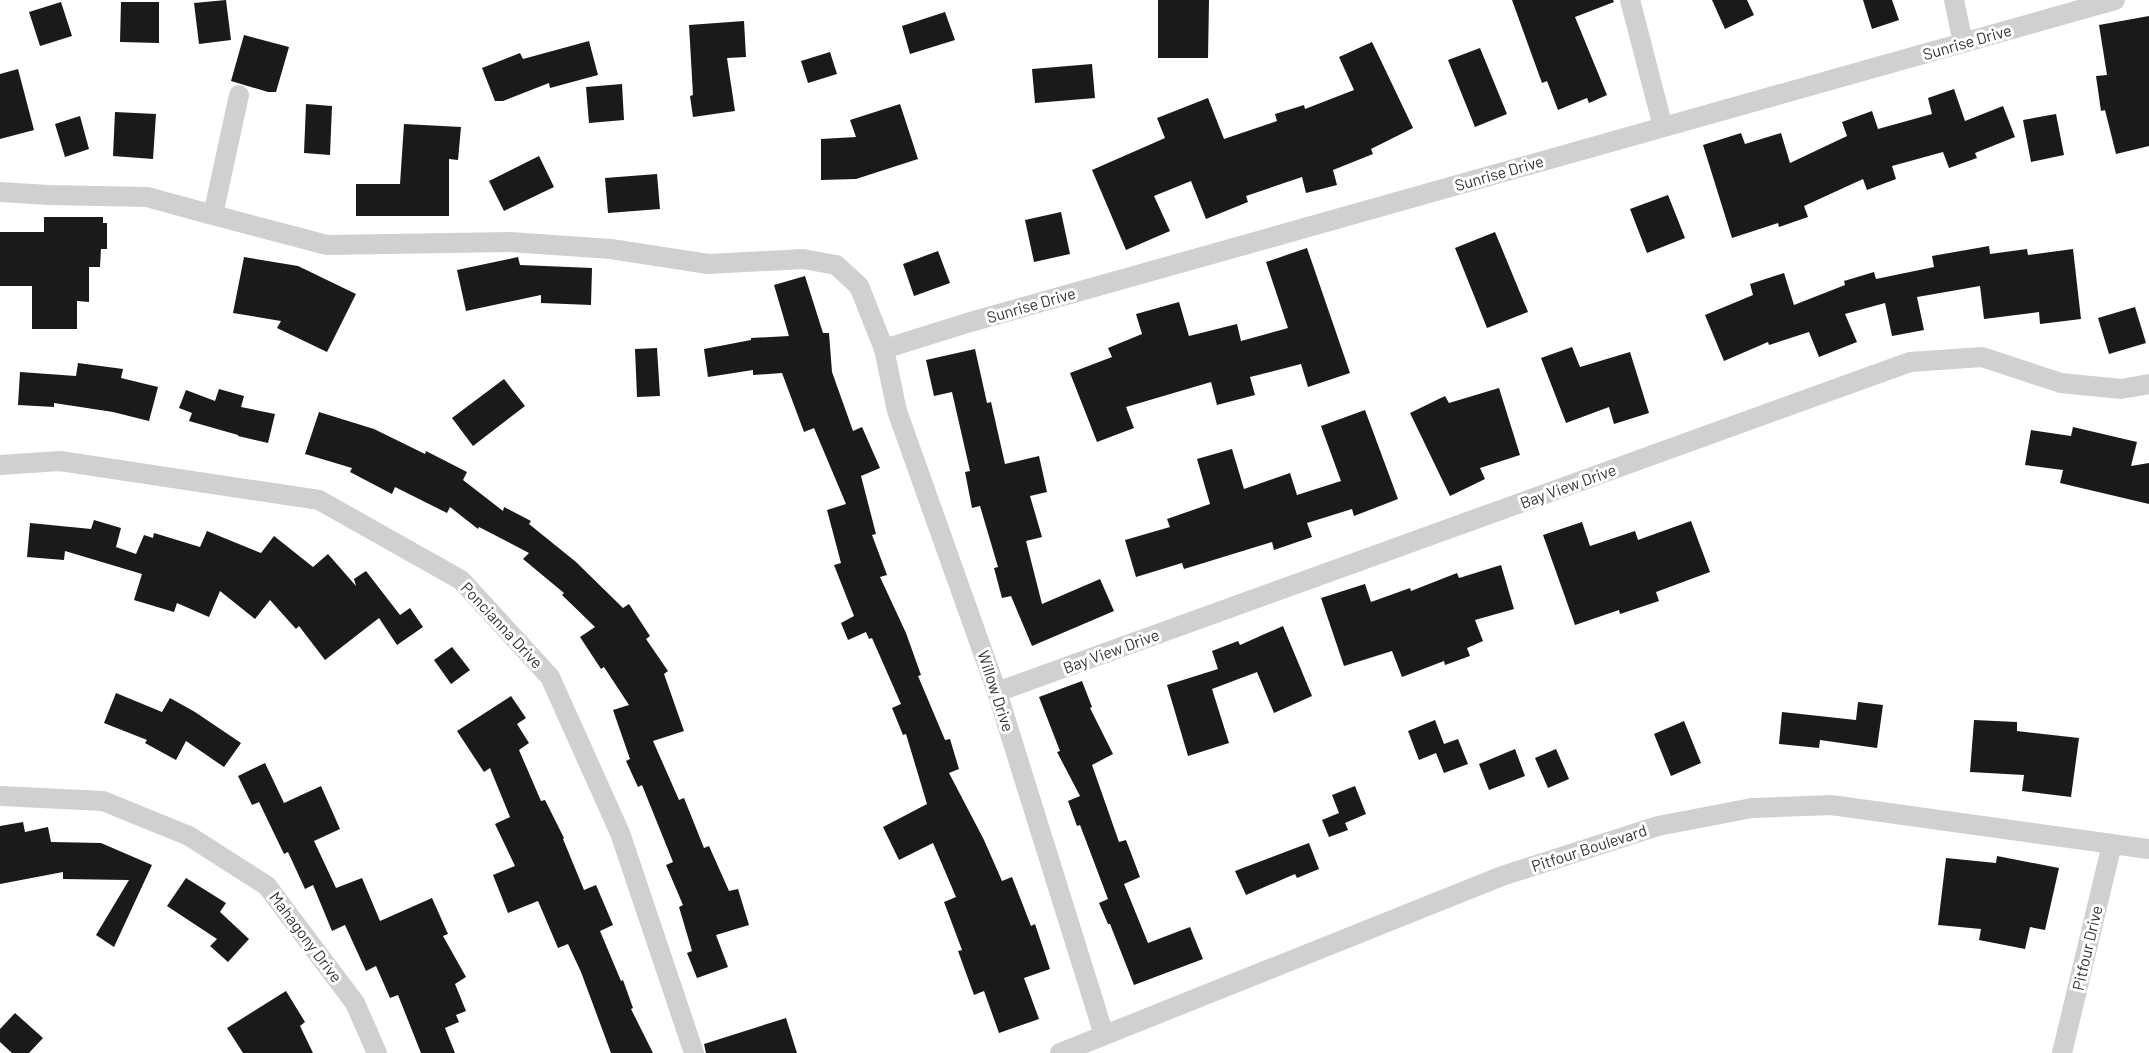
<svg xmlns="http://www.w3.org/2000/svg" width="2149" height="1053" font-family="Barlow,sans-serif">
  <rect width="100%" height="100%" fill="#fff"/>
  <path fill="#1a1a1a" d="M 226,0 L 231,40 L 199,44 L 194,3 Z
    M 1158,0 L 1209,0 L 1208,58 L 1158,58 Z
    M 1512,0 L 1613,0 L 1614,2 L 1575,17 L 1607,95 L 1589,103 L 1587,98 L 1558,110 L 1547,81 L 1542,83 Z
    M 1712,0 L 1747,0 L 1754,15 L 1725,29 Z
    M 1863,0 L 1892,0 L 1899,20 L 1872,29 Z
    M 61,2 L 72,36 L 40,46 L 29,12 Z
    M 121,2 L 159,2 L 159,43 L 120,42 Z
    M 945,12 L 955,40 L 910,54 L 902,26 Z
    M 2149,16 L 2149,146 L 2116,154 L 2105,110 L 2101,111 L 2096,76 L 2107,75 L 2099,25 Z
    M 744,21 L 746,57 L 727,58 L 735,111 L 693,117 L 690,96 L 693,95 L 689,25 Z
    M 244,35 L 289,47 L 276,92 L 268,92 L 231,81 Z
    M 589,41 L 598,75 L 550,88 L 549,83 L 503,101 L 495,101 L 482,68 L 520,53 L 523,59 Z
    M 1372,42 L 1413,128 L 1371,149 L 1373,154 L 1333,170 L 1337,185 L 1306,193 L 1302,177 L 1246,196 L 1248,202 L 1206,219 L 1191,181 L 1154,196 L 1170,231 L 1126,250 L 1092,170 L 1165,138 L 1157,118 L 1208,98 L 1224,139 L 1277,121 L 1275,114 L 1304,105 L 1305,109 L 1354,90 L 1339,57 Z
    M 1480,48 L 1507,114 L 1475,127 L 1448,60 Z
    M 830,52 L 837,74 L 808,83 L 801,61 Z
    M 1092,64 L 1095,98 L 1035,103 L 1032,69 Z
    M 18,69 L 34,130 L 0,139 L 0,74 Z
    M 622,84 L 624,120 L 589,123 L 586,87 Z
    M 1954,89 L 1965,121 L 2003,106 L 2015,137 L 1975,153 L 1977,158 L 1949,168 L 1943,152 L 1892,166 L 1896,179 L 1867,190 L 1863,179 L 1804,206 L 1808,217 L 1779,227 L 1778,223 L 1732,238 L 1703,145 L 1741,133 L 1745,144 L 1781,133 L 1790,163 L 1847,136 L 1842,122 L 1872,111 L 1878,129 L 1932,114 L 1928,98 Z
    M 306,104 L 332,106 L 330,155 L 304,153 Z
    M 900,104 L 918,159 L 856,179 L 821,180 L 821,139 L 856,137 L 850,120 Z
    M 115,112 L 156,114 L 153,159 L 113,156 Z
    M 2056,114 L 2064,155 L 2031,162 L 2023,120 Z
    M 80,116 L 89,149 L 65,157 L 55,124 Z
    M 404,124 L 461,127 L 458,160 L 449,159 L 449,216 L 356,216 L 356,184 L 400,184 Z
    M 539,156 L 554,187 L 504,211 L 489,181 Z
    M 657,174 L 660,209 L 608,213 L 605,178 Z
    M 1668,195 L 1685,238 L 1647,253 L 1630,209 Z
    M 1061,212 L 1070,254 L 1034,262 L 1025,220 Z
    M 44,217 L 103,217 L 103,223 L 107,223 L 107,249 L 101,249 L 100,267 L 89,267 L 89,302 L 77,301 L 77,329 L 32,329 L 32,286 L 0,286 L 0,232 L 44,232 Z
    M 1495,232 L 1528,312 L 1487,328 L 1455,248 Z
    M 1989,246 L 1990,254 L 2027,249 L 2028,255 L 2073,249 L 2081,319 L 2040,324 L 2039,312 L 1984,319 L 1980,286 L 1917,297 L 1924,330 L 1892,336 L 1885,303 L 1845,314 L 1857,342 L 1819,357 L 1809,332 L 1769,345 L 1768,342 L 1724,361 L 1705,315 L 1753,295 L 1750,284 L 1784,273 L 1794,305 L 1845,285 L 1844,281 L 1874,272 L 1876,279 L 1934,267 L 1932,256 Z
    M 1307,248 L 1350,373 L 1308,387 L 1301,364 L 1250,377 L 1255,395 L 1217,405 L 1211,382 L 1126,407 L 1134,428 L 1097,442 L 1070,373 L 1112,357 L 1108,348 L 1142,334 L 1136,314 L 1179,302 L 1189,336 L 1237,324 L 1241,341 L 1288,328 L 1266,262 Z
    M 938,251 L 950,283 L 914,296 L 903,264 Z
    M 244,257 L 298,266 L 356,294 L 327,352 L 277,328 L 281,321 L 233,313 Z
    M 518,257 L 520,265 L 592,268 L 591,305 L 541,303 L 541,295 L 466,311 L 457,270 Z
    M 805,276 L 823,333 L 829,333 L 832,372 L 853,431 L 862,427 L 880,468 L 861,476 L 876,534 L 872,535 L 887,575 L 880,577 L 906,633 L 921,675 L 918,676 L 945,740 L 950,739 L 959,769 L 949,773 L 984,840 L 1002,881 L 1012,877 L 1031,926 L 1035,924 L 1050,969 L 1024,978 L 1039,1019 L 999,1033 L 984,991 L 974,995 L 958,951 L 962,950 L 944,902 L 956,897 L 933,843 L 899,860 L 883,827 L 927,804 L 906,734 L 903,735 L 892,708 L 901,704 L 872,638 L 869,639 L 866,632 L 848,640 L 841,623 L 854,616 L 834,565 L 841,563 L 827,510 L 846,504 L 814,428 L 804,432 L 782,373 L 753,375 L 753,370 L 708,377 L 704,349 L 751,340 L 751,338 L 789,336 L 774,285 Z
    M 2135,307 L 2146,343 L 2109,354 L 2098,318 Z
    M 1572,347 L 1580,367 L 1630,352 L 1649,413 L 1614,424 L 1609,407 L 1566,423 L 1541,358 Z
    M 657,348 L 660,396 L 637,397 L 635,349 Z
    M 975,349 L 987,403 L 991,402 L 1005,464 L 1039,456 L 1047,492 L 1030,496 L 1042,537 L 1026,541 L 1042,604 L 1100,579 L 1114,611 L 1032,646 L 1011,596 L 1002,598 L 994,568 L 998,567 L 980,506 L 972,508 L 965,472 L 970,471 L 952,392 L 934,396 L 926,360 Z
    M 78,363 L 123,369 L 121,378 L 158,387 L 149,421 L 113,412 L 54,403 L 54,407 L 18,405 L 20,372 L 76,376 Z
    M 504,379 L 525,406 L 473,446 L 452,418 Z
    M 1499,388 L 1520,455 L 1480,468 L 1485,479 L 1450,496 L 1410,413 L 1445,396 L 1449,403 Z
    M 219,389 L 244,396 L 241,407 L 275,414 L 268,443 L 238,436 L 238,435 L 189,421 L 192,413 L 179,408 L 186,390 L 215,401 Z
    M 1365,410 L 1398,499 L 1354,516 L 1352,509 L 1307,523 L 1312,537 L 1274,550 L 1272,542 L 1184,569 L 1182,563 L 1136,577 L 1125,540 L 1170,527 L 1167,519 L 1210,504 L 1197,459 L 1232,449 L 1244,489 L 1290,473 L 1297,495 L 1341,481 L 1321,426 Z
    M 319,412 L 374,429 L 425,454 L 426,451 L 467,472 L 463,480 L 503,511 L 504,507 L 531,521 L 529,524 L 576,562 L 623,608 L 629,604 L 650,636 L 646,639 L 668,671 L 664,674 L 684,731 L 653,741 L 679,800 L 684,798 L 704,848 L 709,846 L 729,891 L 738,889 L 749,925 L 716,935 L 728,967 L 697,978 L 687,953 L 692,951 L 679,907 L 683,905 L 666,865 L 673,862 L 642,785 L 638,787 L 626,761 L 630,759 L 613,710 L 629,705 L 604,667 L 601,669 L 580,637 L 595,627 L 562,595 L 564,593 L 523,559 L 529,553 L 479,527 L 478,529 L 450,507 L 447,513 L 395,487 L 392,494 L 350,472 L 352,468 L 305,454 Z
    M 2073,427 L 2137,442 L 2131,466 L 2149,463 L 2149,504 L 2060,483 L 2063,470 L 2025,465 L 2031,430 L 2071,436 Z
    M 94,520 L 121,528 L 116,547 L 136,554 L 144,535 L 153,538 L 154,533 L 200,547 L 207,531 L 261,553 L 274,536 L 313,567 L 328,554 L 356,586 L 354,579 L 366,571 L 400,615 L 410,608 L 423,627 L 397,645 L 379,618 L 325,660 L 299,626 L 296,629 L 270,600 L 255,619 L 220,591 L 209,617 L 177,603 L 174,612 L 134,600 L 142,574 L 65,551 L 64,560 L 27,557 L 30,523 L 91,529 Z
    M 1691,521 L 1710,572 L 1656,592 L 1659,601 L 1620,614 L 1619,610 L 1575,625 L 1543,535 L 1582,522 L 1590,546 L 1635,531 L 1638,540 Z
    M 1501,565 L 1514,609 L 1475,620 L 1483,641 L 1467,648 L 1470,656 L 1445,665 L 1444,661 L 1402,677 L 1392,651 L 1344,666 L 1321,598 L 1365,584 L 1371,602 L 1410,588 L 1411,591 L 1457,573 L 1459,578 Z
    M 1283,626 L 1312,696 L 1274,713 L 1257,672 L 1212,689 L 1229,743 L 1188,756 L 1167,685 L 1218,669 L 1212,651 L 1238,641 L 1240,645 Z
    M 452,647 L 470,670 L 451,684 L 434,660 Z
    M 1082,681 L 1092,707 L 1090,708 L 1113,754 L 1092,765 L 1119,842 L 1126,840 L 1140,877 L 1124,884 L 1148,943 L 1190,927 L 1203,959 L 1134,985 L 1110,924 L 1108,924 L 1099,903 L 1108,899 L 1080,825 L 1077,826 L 1068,801 L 1080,796 L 1057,752 L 1060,751 L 1039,697 Z
    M 116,693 L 162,712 L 170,698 L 195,712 L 241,743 L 224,767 L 186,741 L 176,760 L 145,743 L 147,740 L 104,723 Z
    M 511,696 L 526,718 L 517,724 L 529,743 L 519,750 L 541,801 L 545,800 L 564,838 L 563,839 L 584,890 L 596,885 L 613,925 L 600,931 L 621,981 L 623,980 L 633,1008 L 631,1009 L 653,1053 L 611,1053 L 581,972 L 568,944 L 558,948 L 538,901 L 508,913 L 493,875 L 515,866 L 495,824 L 510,817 L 490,768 L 484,772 L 457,731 Z
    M 1858,702 L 1883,705 L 1877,748 L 1820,740 L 1819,748 L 1779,744 L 1782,712 L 1856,720 Z
    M 1435,720 L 1444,744 L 1458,739 L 1468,764 L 1444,773 L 1436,753 L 1419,760 L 1408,731 Z
    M 1974,720 L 2017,722 L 2017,731 L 2079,738 L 2071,797 L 2022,791 L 2024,775 L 1970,772 Z
    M 1684,721 L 1701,763 L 1671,776 L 1654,734 Z
    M 1515,749 L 1525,776 L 1489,790 L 1479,764 Z
    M 1556,749 L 1569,779 L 1548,788 L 1535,758 Z
    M 265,763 L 284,803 L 321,786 L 340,829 L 314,841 L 336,888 L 362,878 L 380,921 L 432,898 L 448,934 L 443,936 L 466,977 L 455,984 L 466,1011 L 456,1015 L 459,1022 L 445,1028 L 455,1053 L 421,1053 L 398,995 L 390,998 L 376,966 L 366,971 L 345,925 L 332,931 L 313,885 L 305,889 L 288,852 L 284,854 L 259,802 L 252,805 L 238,776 Z
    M 1355,786 L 1366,814 L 1345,823 L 1348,830 L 1329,837 L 1322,820 L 1339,813 L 1332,795 Z
    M 23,822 L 25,832 L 48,827 L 51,842 L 101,843 L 152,865 L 114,947 L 96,935 L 129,880 L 63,879 L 63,872 L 0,884 L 0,826 Z
    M 1309,843 L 1319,869 L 1297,878 L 1295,874 L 1246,895 L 1235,871 Z
    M 1997,856 L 2059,868 L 2045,930 L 2030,927 L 2025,949 L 1979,940 L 1981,929 L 1938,925 L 1946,858 L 1996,863 Z
    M 186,878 L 226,903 L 220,912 L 249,939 L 228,962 L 210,946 L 217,939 L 167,906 Z
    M 286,991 L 305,1022 L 300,1026 L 313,1053 L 243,1053 L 227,1028 Z
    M 15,1013 L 43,1038 L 29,1053 L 12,1053 L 0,1042 L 0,1029 Z
    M 786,1018 L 797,1053 L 706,1053 L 704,1044 Z"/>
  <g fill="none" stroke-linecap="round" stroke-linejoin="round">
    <path stroke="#d0d0d0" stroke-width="20" d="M 1630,0 L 1663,127
      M 1954,0 L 1963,43
      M 239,95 L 213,215 L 327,245 L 510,242 L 611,249 L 708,264 L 803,259 L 836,265 L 859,286 L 884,349 L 897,411 L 997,692 L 1104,1035
      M 0,192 L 49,195 L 147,197 L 213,215
      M 884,349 L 967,323 L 2115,0
      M 0,465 L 60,461 L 319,500 L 461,580 L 550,677 L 620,833 L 694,1053
      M 997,692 L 1910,362 L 1982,357 L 2061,383 L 2121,389 L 2149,384
      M 0,796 L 103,801 L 189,836 L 267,886 L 355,1003 L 377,1053
      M 1060,1053 L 1502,876 L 1658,826 L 1752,808 L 1831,805 L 2149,849
      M 2062,1053 L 2112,844"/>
  </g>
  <g text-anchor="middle" stroke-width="6" stroke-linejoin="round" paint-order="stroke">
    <g font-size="16" fill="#333" stroke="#fff">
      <text transform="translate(1967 42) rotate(-16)" y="6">Sunrise Drive</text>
      <text transform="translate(1499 173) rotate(-16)" y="6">Sunrise Drive</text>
      <text transform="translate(1031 305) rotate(-16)" y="6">Sunrise Drive</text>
      <text transform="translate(1568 486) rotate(-20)" y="6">Bay View Drive</text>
      <text transform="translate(502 625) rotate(47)" y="6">Poncianna Drive</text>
      <text transform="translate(1111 651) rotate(-20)" y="6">Bay View Drive</text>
      <text transform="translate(996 691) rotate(72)" y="6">Willow Drive</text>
      <text transform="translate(1589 848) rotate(-18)" y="6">Pitfour Boulevard</text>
      <text transform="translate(306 937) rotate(53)" y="6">Mahagony Drive</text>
      <text transform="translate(2087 948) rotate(-77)" y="6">Pitfour Drive</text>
    </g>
  </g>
</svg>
